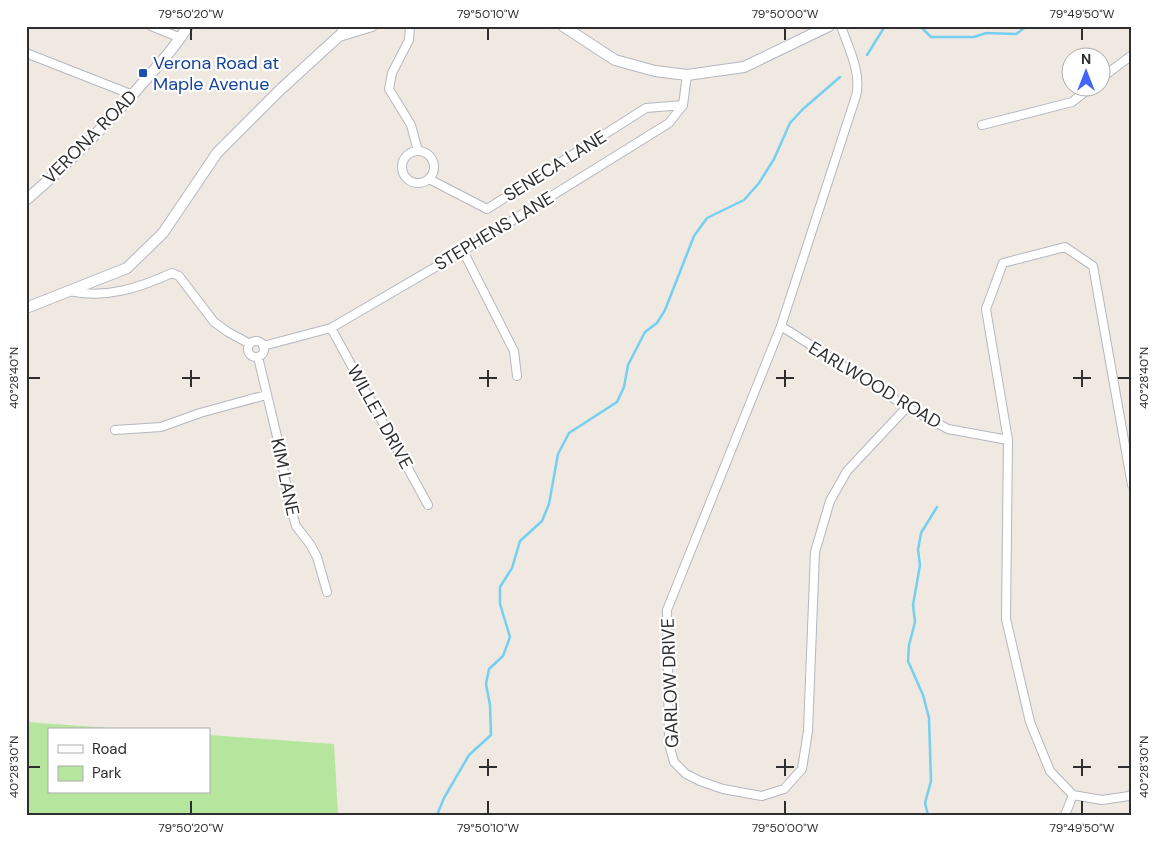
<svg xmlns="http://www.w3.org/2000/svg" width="1158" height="841" font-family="'DM Sans',sans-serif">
  <rect width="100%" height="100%" fill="#efe9e1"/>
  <path fill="#b6e59e" d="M 26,722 L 138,730 L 49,730 L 49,792 L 209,792 L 209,735 L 334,744 L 338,815 L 26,815 Z"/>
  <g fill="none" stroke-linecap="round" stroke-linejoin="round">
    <path stroke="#75cff0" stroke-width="2.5" d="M 920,26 L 931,37 L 974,37 L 986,33 L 1016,34 L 1027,26
      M 867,55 L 885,26
      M 437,815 L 444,798 L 469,755 L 491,735 L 490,705 L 486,684 L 489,669 L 503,656 L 510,637 L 500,604 L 500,587 L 512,568 L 520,541 L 542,521 L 549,504 L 558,454 L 569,433 L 617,402 L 624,387 L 628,365 L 645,332 L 657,323 L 665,310 L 694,236 L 707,218 L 744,200 L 759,183 L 774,159 L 790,123 L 803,109 L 840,77
      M 928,815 L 925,803 L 931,781 L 929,718 L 923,695 L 908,661 L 909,645 L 915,622 L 913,605 L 920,565 L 918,550 L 921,533 L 937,507"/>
    <defs>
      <path id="street" d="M 151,26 L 181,38
        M 410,26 L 409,40 L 392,73 L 389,89 L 411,125 L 418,151
        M 841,26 C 848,47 862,73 856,96 L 781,326 L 667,610 L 669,744 L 674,762 L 686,774 L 700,781 L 723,789 L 756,795 L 762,796 L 784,789 L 802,769 L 808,731 L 815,552 L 830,501 L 847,471 L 907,407
        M 339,36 L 344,26
        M 26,53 L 133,95
        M 1100,79 L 1132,55
        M 982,125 L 1072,102 L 1090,88
        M402 167a16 16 0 1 1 32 0a16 16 0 1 1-32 0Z
        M 429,179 L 487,209 L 646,108 L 683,105
        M 463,251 L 514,351 L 517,376
        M 69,291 C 106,299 139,288 172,273 L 179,276 L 214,322 L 228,332 L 250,344
        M 781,326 L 907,407 L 948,429 L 1008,440
        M 331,328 L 428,505
        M248 349a8 8 0 1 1 16 0a8 8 0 1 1-16 0Z
        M 263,346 L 331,328 L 463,251 L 669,123 L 683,105 L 687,75
        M 258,357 L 279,445 L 289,501 L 296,526 L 310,544 L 317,557 L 327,592
        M 115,430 L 161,427 L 200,413 L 266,395
        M 1132,485 L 1093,266 L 1065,247 L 1003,263 L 986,309 L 1008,440 L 1006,619 L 1030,722 L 1050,771 L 1073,795 L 1102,800 L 1129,796 L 1132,794
        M 1065,815 L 1073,795"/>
      <path id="secondary" d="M 563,26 L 615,60 L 655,71 L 687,75 L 744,67 L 829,26
        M 26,200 C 70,162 110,121 148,77 C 162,61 177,45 188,26
        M 26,308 L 127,268 L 163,233 L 217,153 L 281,89 L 339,36 L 372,26"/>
    </defs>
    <use href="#street" stroke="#b4b7c1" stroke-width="10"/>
    <use href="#secondary" stroke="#b4b7c1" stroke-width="12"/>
    <use href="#street" stroke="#fff" stroke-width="8"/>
    <use href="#secondary" stroke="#fff" stroke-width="10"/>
  </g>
  <path fill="none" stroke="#2e2e2e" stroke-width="2" d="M 191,28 L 191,40M 488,28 L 488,40M 785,28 L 785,40M 1082,28 L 1082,40M 191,370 L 191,387M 488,370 L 488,387M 785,370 L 785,387M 1082,370 L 1082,387M 28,378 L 40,378M 182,378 L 200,378M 479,378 L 497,378M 776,378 L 794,378M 1073,378 L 1091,378M 1118,378 L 1130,378M 488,759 L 488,776M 785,759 L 785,776M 1082,759 L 1082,776M 28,767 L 40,767M 479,767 L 497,767M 776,767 L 794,767M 1073,767 L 1091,767M 1118,767 L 1130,767M 191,801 L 191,814M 488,801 L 488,814M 785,801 L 785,814M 1082,801 L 1082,814"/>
  <rect fill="#1a4fb4" stroke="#fff" stroke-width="2" x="138" y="68" width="10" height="10" rx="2.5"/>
  <g text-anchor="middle" stroke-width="4.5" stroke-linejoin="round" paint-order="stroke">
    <g font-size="18" fill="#164399" stroke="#fff" text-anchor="start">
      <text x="153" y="69">Verona Road at<tspan x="153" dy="21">Maple Avenue</tspan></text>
    </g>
    <g font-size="18" fill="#2e2e2e" stroke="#fff">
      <text transform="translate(90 137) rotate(-45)" y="6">VERONA ROAD</text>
      <text transform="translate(555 166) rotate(-32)" y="6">SENECA LANE</text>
      <text transform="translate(494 231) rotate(-31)" y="6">STEPHENS LANE</text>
      <text transform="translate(875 385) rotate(31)" y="6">EARLWOOD ROAD</text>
      <text transform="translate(380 417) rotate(61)" y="6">WILLET DRIVE</text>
      <text transform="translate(285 477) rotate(78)" y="6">KIM LANE</text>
      <text transform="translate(670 683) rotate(-92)" y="6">GARLOW DRIVE</text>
    </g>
  </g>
  <rect width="1158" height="841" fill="none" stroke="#ffffff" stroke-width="55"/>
  <rect x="48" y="728" width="162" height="65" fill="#ffffff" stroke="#ababab"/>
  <rect x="58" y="745" width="25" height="8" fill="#ffffff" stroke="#ababab"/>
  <text x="92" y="754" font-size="15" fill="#2e2e2e">Road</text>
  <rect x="58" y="766" width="25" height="15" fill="#b6e59e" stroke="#ababab"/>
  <text x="92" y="778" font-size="15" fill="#2e2e2e">Park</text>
  <g transform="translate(1086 72)"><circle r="24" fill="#ffffff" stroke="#ababab"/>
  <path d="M0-4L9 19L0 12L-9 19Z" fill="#4264fb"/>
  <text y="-8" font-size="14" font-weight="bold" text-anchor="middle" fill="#2e2e2e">N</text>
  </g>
  <rect x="28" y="28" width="1102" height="786" fill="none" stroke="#2e2e2e" stroke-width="2"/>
  <g font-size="12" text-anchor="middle" fill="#2e2e2e">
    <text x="191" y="18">79°50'20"W</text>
    <text x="488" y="18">79°50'10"W</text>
    <text x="785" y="18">79°50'00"W</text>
    <text x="1082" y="18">79°49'50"W</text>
    <text transform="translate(14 378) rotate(-90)" y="4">40°28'40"N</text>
    <text transform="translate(1144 378) rotate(-90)" y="4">40°28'40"N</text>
    <text transform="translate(14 767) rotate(-90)" y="4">40°28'30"N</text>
    <text transform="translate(1144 767) rotate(-90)" y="4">40°28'30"N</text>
    <text x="191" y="832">79°50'20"W</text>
    <text x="488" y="832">79°50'10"W</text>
    <text x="785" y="832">79°50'00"W</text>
    <text x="1082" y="832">79°49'50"W</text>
  </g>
</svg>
